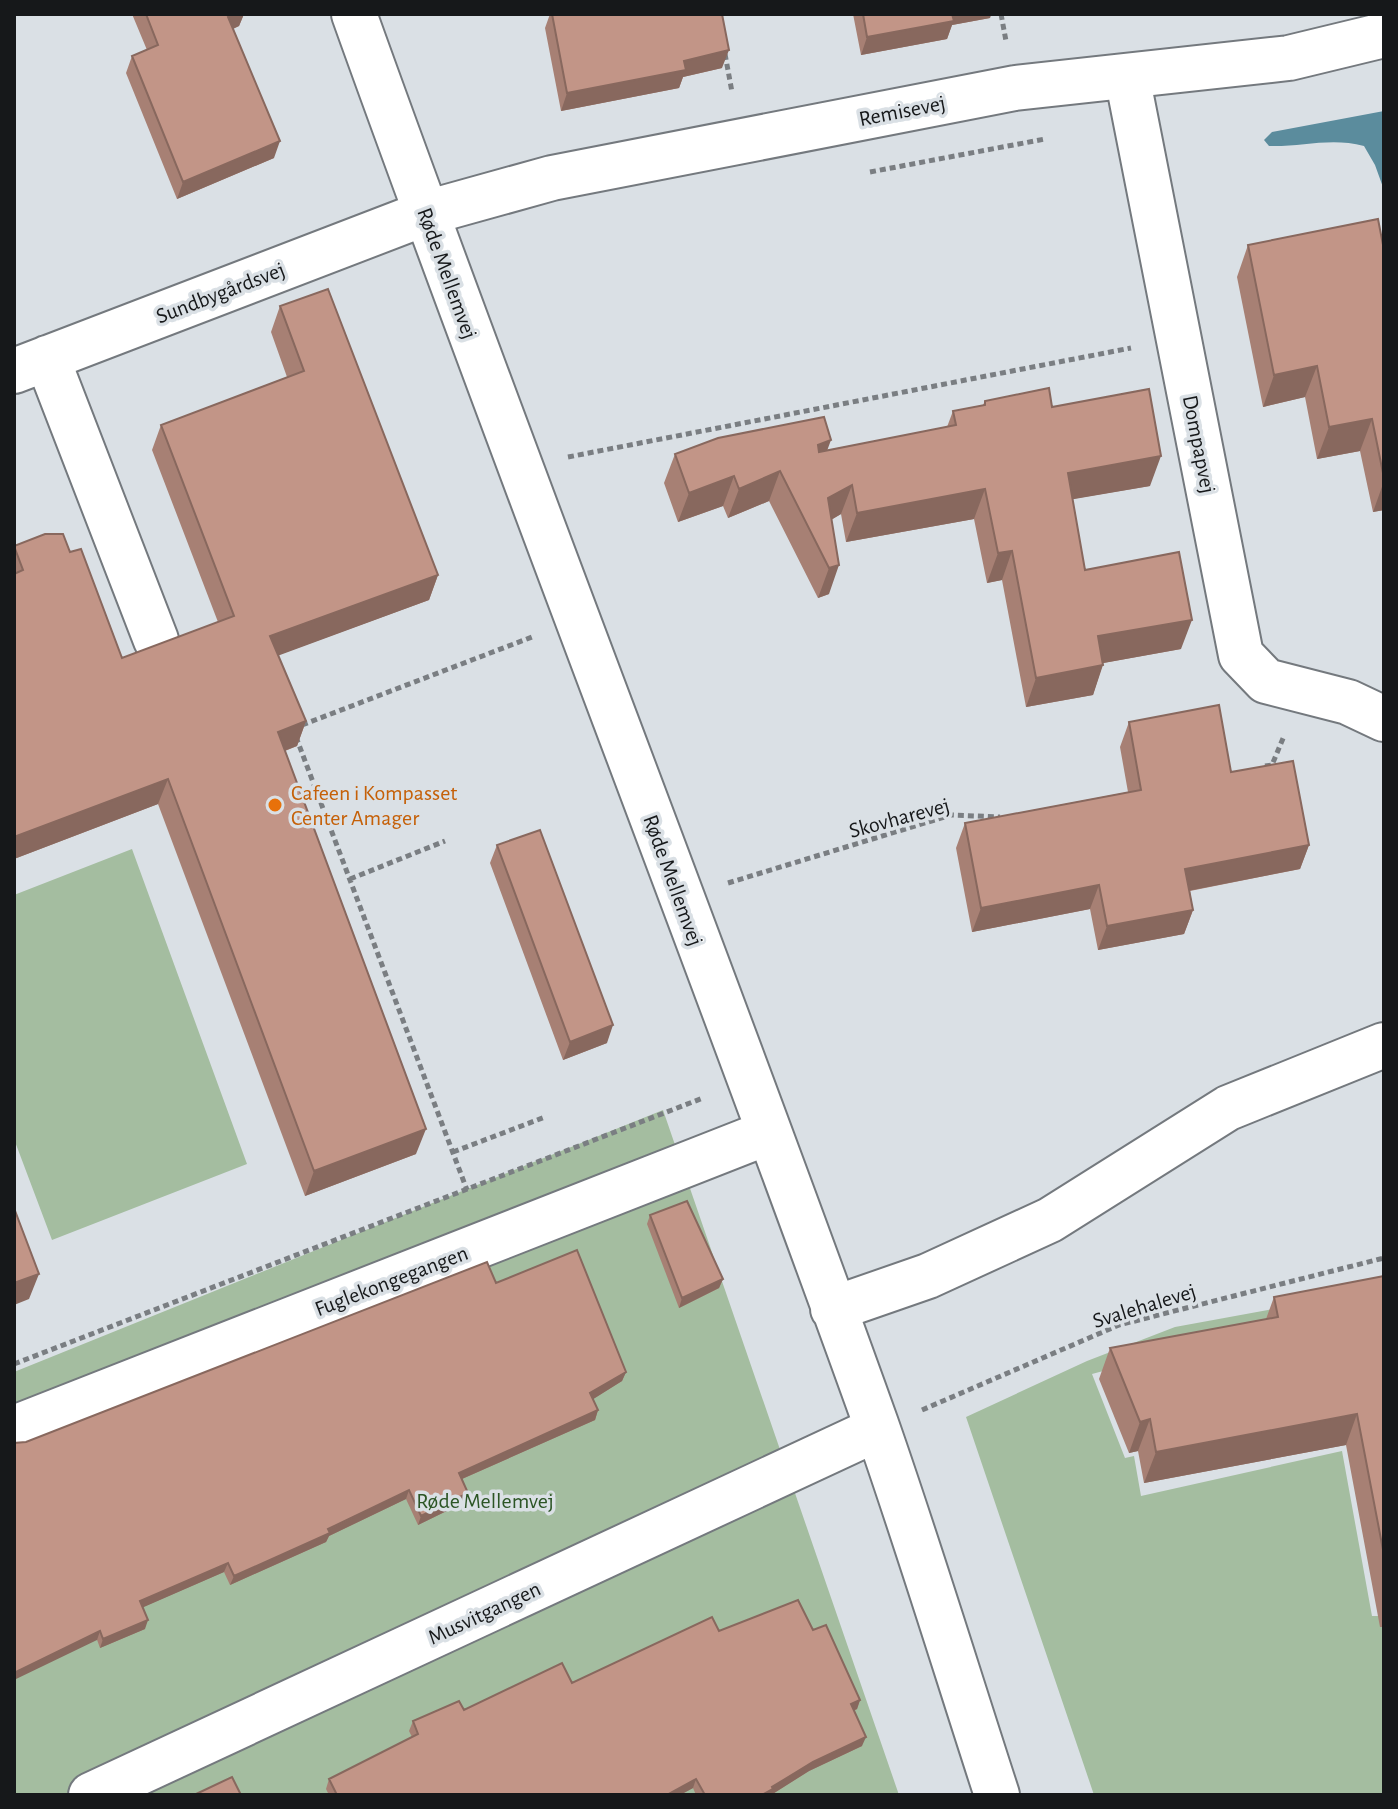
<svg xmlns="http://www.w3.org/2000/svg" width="1398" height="1809" font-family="'Alegreya Sans',sans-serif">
  <rect width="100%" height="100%" fill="#dae0e5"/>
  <path fill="#a4bda0" d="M 132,849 L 247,1164 L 52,1240 L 14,1139 L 14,895 Z
    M 663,1110 L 899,1795 L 14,1795 L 14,1372 Z
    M 1284,1307 L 1278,1324 L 1092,1374 L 1125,1458 L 1134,1456 L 1141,1496 L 1342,1451 L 1372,1616 L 1384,1616 L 1384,1795 L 1094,1795 L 966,1417 L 1087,1361 L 1175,1327 Z"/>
  <path fill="#5b8c9d" d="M 1384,111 L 1384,190 L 1375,165 L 1364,146 C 1331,137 1302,147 1269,146 L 1264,140 L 1272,132 Z"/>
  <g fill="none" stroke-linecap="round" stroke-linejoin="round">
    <defs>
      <path id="minor" d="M 354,14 C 523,486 707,952 876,1424 C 919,1547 957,1672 997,1795
        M 1127,76 L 1241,655 L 1266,681 L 1348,702 L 1384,719
        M 47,358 L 156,640
        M 14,371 L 426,213 L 552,178 L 1015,88 L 1289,58 L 1384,35
        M 833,1309 L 928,1276 L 1050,1220 L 1228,1108 L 1384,1045
        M 14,1428 L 769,1132
        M 91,1795 L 877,1429"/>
    </defs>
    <use href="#minor" stroke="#74797e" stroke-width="48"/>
    <path stroke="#7a7e82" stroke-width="5" stroke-dasharray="6 4" stroke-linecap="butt" d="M 1001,14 L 1006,41
      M 725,54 L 732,92
      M 870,172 L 1045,139
      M 568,457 L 1131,348
      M 302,725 L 532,637
      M 296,737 L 467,1190
      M 1265,766 L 1272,765 L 1284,736
      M 350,879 L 445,841
      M 728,883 L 951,815 L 1000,817
      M 453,1152 L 545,1117
      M 14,1364 L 703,1098
      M 922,1410 L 1119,1325 L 1384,1258"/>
    <use href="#minor" stroke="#fff" stroke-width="44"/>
  </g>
  <path fill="#a78074" d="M 132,14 L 244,14 L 239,26 L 233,29 L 274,158 L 177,199 L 126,73 L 132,56 L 147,50 Z
    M 550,14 L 552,14 L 722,68 L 683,77 L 679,88 L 561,111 L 545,28 Z
    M 853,14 L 991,14 L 990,18 L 952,25 L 947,39 L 861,55 Z
    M 1248,245 L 1384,250 L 1384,510 L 1373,512 L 1360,451 L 1317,459 L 1305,397 L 1263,407 L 1237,277 Z
    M 280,306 L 438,575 L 429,600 L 278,655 L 306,721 L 297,746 L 285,751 L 416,1154 L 305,1196 L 158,804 L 14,859 L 14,546 L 70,552 L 122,658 L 218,622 L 152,450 L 161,425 L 287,377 L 271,332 Z
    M 985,401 L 1052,407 L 1150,486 L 1072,499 L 1085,570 L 1181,649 L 1103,663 L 1093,695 L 1026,707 L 1002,580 L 987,583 L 974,519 L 846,542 L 841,514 L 831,520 L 829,594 L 818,598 L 769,501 L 728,518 L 723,506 L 678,522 L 664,483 L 675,454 L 827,450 L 947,427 L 953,411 L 983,405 Z
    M 1129,722 L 1231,772 L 1309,845 L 1300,869 L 1190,891 L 1193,910 L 1184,934 L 1098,950 L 1090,909 L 972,932 L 956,848 L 965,823 L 1128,792 L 1120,747 Z
    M 497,845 L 607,1043 L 563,1060 L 490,863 Z
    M 650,1215 L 723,1279 L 719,1288 L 679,1308 L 647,1224 Z
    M 1384,1276 L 1384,1627 L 1380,1627 L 1346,1445 L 1144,1483 L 1138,1451 L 1129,1453 L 1099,1379 L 1110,1348 L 1266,1319 L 1274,1297 Z
    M 496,1283 L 626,1372 L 622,1381 L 593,1399 L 598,1410 L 595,1420 L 462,1479 L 468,1493 L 465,1502 L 418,1525 L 406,1499 L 329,1536 L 326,1542 L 230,1585 L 224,1572 L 143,1607 L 145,1629 L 100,1648 L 26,1442 Z
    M 813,1630 L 860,1700 L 857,1709 L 854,1711 L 862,1746 L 809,1771 L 771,1795 L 696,1795 L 693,1788 L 680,1795 L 329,1795 L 326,1789 L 329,1779 L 412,1737 L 409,1731 L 413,1721 L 572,1683 L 719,1631 Z"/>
  <path fill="#88685e" d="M 234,14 L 244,14 L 239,26 L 221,34 L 228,17 Z
    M 949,14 L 991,14 L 990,18 L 952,25 L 947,39 L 861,55 L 867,37 Z
    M 729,50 L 722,68 L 683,77 L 679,88 L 561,111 L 567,93 L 684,61 Z
    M 280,141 L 274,158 L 177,199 L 183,182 Z
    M 1317,366 L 1305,397 L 1263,407 L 1274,375 Z
    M 1372,419 L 1360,451 L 1317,459 L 1329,427 Z
    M 831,440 L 820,470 L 818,445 Z
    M 1161,456 L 1150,486 L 1057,502 L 1068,473 Z
    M 780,471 L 769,501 L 728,518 L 739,489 Z
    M 734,476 L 723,506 L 678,522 L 689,493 Z
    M 1384,481 L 1384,510 L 1373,512 Z
    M 852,485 L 841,514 L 817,528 L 828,498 Z
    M 985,489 L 974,519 L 846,542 L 857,513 Z
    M 1012,551 L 1002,580 L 987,583 L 998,553 Z
    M 839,565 L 829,594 L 818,598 L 829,568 Z
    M 438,575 L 429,600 L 261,662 L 270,636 Z
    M 1192,620 L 1181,649 L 1087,666 L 1098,636 Z
    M 1103,665 L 1093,695 L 1026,707 L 1036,678 Z
    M 306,721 L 297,746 L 268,757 L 278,732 Z
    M 168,779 L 158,804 L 14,859 L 14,837 Z
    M 1309,845 L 1300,869 L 1177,893 L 1185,869 Z
    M 1099,885 L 1090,909 L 972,932 L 981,908 Z
    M 1193,910 L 1184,934 L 1098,950 L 1107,926 Z
    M 613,1025 L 607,1043 L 563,1060 L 570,1042 Z
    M 426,1129 L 416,1154 L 305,1196 L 314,1171 Z
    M 39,1274 L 29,1299 L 14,1305 L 14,1283 Z
    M 723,1279 L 719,1288 L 679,1308 L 682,1298 Z
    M 626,1372 L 622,1381 L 587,1403 L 590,1393 Z
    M 598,1410 L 595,1420 L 455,1482 L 459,1473 Z
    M 1357,1414 L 1346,1445 L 1144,1483 L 1156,1452 Z
    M 1150,1419 L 1138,1451 L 1129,1453 L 1140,1422 Z
    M 409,1490 L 406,1499 L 329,1536 L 326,1542 L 230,1585 L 234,1576 Z
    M 468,1493 L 465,1502 L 418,1525 L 421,1516 Z
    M 228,1563 L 224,1572 L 137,1610 L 140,1601 Z
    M 148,1620 L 145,1629 L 100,1648 L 103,1639 Z
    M 100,1631 L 97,1640 L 14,1680 L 14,1673 Z
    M 860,1700 L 857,1709 L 847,1713 L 851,1704 Z
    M 866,1737 L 862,1746 L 809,1771 L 771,1795 L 762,1795 L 772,1787 L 813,1762 Z
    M 696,1779 L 693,1788 L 680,1795 L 667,1795 Z"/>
  <path fill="#c29587" stroke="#88685e" stroke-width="2" d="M 146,14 L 234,14 L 228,17 L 280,141 L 183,182 L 132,56 L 158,45 Z
    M 552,14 L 722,14 L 729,50 L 684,61 L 686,70 L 567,93 Z
    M 863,14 L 952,14 L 954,21 L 867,37 Z
    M 1378,219 L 1384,250 L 1384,478 L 1372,419 L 1329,427 L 1317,366 L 1274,375 L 1248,245 Z
    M 328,289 L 438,575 L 270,636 L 306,721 L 278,732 L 426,1129 L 314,1171 L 168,779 L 14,837 L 14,574 L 23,570 L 14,546 L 45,534 L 63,534 L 70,552 L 81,549 L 122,658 L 234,616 L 161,425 L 304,371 L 280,306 Z
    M 1049,388 L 1052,407 L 1149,389 L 1161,456 L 1068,473 L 1085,570 L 1179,552 L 1192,620 L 1098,636 L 1103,665 L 1036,678 L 1012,551 L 998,553 L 985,489 L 857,513 L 852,485 L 828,498 L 839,565 L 829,568 L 780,471 L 739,489 L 734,476 L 689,493 L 675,454 L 718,438 L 824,417 L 831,440 L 818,445 L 819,452 L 956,425 L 953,411 L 985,405 L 985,401 Z
    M 1219,705 L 1231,772 L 1293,761 L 1309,845 L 1185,869 L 1193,910 L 1107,926 L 1099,885 L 981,908 L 965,823 L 1141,790 L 1129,722 Z
    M 540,830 L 613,1025 L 570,1042 L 497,845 Z
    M 687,1201 L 723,1279 L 682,1298 L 650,1215 Z
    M 14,1208 L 39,1274 L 14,1283 Z
    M 577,1250 L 626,1372 L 590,1393 L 598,1410 L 459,1473 L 468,1493 L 421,1516 L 409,1490 L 328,1529 L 330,1533 L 234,1576 L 228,1563 L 140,1601 L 148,1620 L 103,1639 L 100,1631 L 14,1673 L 14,1443 L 26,1442 L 487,1262 L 496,1283 Z
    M 1384,1276 L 1384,1555 L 1357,1414 L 1156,1452 L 1150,1419 L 1140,1422 L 1110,1348 L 1278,1317 L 1274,1297 Z
    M 798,1600 L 813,1630 L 826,1625 L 860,1700 L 851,1704 L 866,1737 L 813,1762 L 772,1787 L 773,1789 L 762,1795 L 705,1795 L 696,1779 L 667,1795 L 337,1795 L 329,1779 L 418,1734 L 413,1721 L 459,1701 L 464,1710 L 562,1663 L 572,1683 L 712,1617 L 719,1631 Z
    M 232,1777 L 241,1795 L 194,1795 Z"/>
  <circle fill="#e8710a" stroke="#dae0e5" stroke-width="3" cx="275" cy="805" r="8"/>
  <g text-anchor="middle" stroke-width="7" stroke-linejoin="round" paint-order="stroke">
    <g font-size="22" fill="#16181a" stroke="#dae0e5">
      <text transform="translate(902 110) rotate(-11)" y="8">Remisevej</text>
      <text transform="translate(448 273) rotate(70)" y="8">Røde Mellemvej</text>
      <text transform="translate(220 292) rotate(-21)" y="8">Sundbygårdsvej</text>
      <text transform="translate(1200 444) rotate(79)" y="8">Dompapvej</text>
      <text transform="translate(899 817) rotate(-15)" y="8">Skovharevej</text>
      <text transform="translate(674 880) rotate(70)" y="8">Røde Mellemvej</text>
      <text transform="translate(391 1280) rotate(-21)" y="8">Fuglekongegangen</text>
      <text transform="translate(1144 1305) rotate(-17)" y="8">Svalehalevej</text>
      <text transform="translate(484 1612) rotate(-25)" y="8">Musvitgangen</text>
    </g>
    <g font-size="22" fill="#c56008" stroke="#dae0e5" text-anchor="start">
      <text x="291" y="800">Cafeen i Kompasset<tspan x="291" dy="25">Center Amager</tspan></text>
    </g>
    <g font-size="22" fill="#2c5525" stroke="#dae0e5">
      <text x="485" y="1508">Røde Mellemvej</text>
    </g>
  </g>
  <rect width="1398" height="1809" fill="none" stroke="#16181a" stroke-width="32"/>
</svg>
